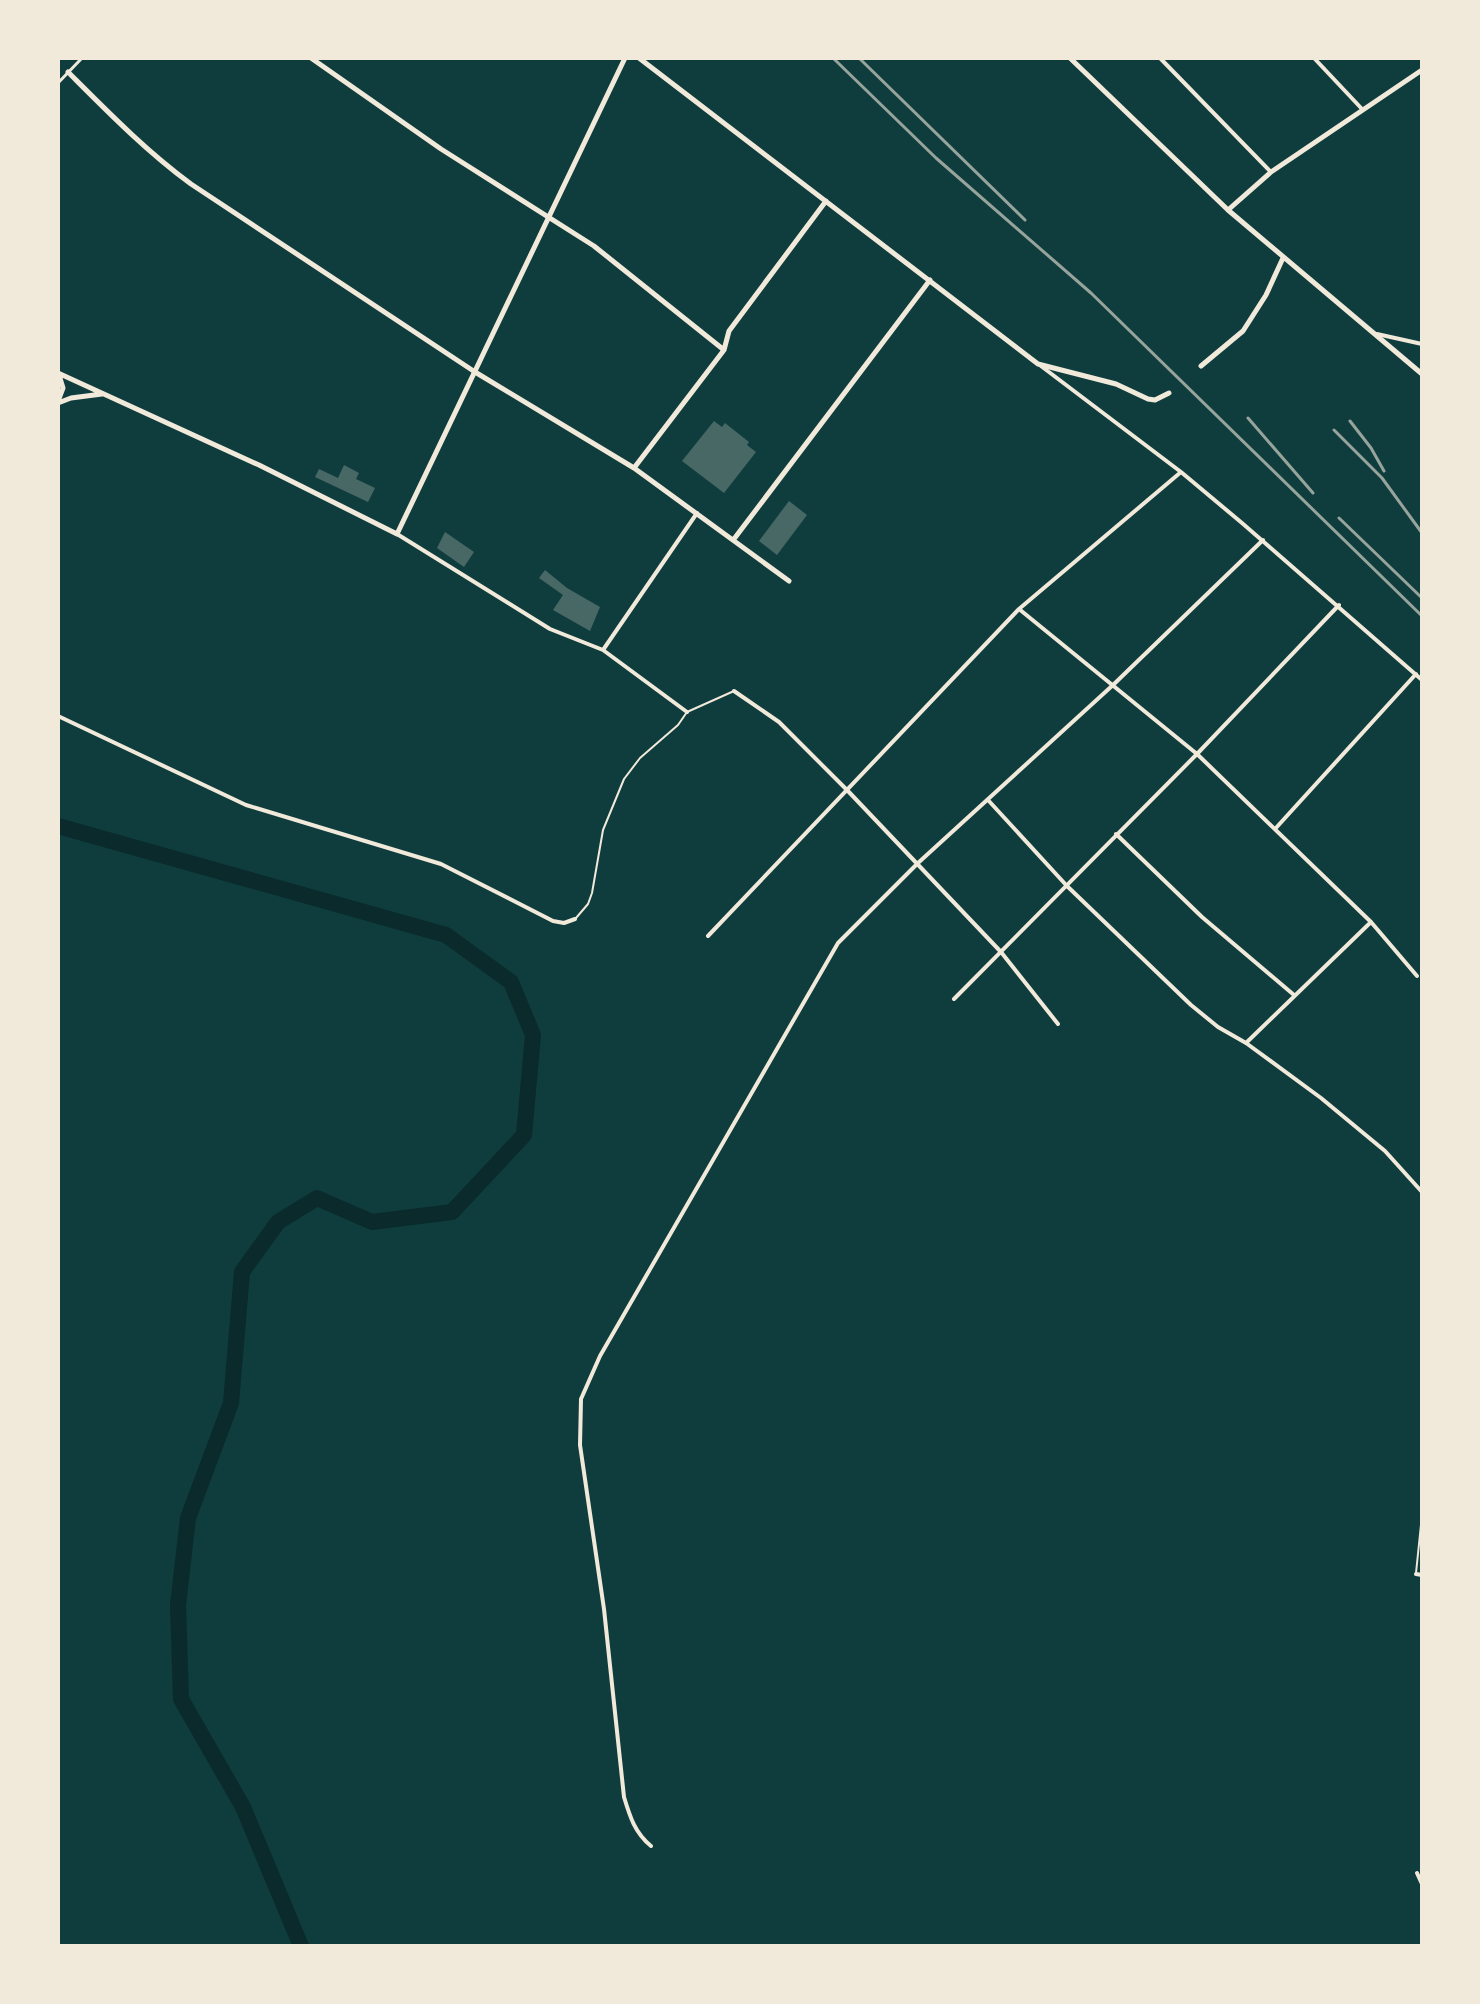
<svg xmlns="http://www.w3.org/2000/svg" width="1480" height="2004" font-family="'Source Sans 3',sans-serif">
  <rect width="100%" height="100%" fill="#0f3d3e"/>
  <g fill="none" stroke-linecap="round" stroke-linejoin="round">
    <path stroke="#0a2a2b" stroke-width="16" d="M 58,826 L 446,935 L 511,982 L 533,1035 L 524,1135 L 452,1212 L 372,1222 L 317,1198 L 278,1222 L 242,1272 L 231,1403 L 188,1518 L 178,1605 L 181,1699 L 243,1807 L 301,1946"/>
  </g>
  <path fill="#486865" d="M 714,421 L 722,427 L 725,423 L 749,442 L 747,445 L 756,452 L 724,493 L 682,461 Z
    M 344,465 L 359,473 L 356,479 L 375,488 L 368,502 L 315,477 L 319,469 L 338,478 Z
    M 789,501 L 807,515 L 777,555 L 759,541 Z
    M 445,532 L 474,552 L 464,567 L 437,548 Z
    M 545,570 L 567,588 L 600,607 L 590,631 L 553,610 L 563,595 L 539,578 Z"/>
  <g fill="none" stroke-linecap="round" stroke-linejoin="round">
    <path stroke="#f1e9da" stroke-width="2" d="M 576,918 L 588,904 L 592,893 L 603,830 L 624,779 L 640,758 L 678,725 L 687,712 L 734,691
      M 1416,1573 L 1422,1515"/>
    <path stroke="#f1e9da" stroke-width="3" d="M 58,83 L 82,58"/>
    <path stroke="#f1e9da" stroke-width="4" d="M 1160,58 L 1271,172
      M 1314,58 L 1362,109
      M 1377,334 L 1422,344
      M 1041,366 L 1181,472 L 1242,523 L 1422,680
      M 397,534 L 550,629 L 603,650 L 687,712
      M 1019,609 L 1197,754 L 1371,922 L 1417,976
      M 603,650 L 697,513
      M 734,691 L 779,722 L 847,790 L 1001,952 L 1058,1024
      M 58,716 L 246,805 L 441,864 L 553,921 L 564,923 L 575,919
      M 988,800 L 1067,886 L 1191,1005 L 1218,1027 L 1246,1043 L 1321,1098 L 1385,1151 L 1422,1192
      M 1275,829 L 1416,674
      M 1116,834 L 1202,917 L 1294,995
      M 708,936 L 1019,609 L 1181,472
      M 954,999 L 1197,754 L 1339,605
      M 1246,1043 L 1371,922
      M 1416,1574 L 1422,1575
      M 651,1846 C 635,1833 630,1817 624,1797 L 604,1609 L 580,1445 L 581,1399 L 600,1356 L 838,943 L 918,863 L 1113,685 L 1263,540
      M 1417,1873 L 1422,1884"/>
    <path stroke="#f1e9da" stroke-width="5" d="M 311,58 L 441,149 L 594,246 L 724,350
      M 639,58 L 1038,364 L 1116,384 L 1148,399 L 1155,400 L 1169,393
      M 1070,58 L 1228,210 L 1422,374
      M 68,72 C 107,111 146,151 191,184 L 475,372 L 634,468 L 789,581
      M 1228,210 L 1271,172 L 1422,70
      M 1201,366 L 1243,331 L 1266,295 L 1283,258
      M 634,468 L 724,350 L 729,331 L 826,201
      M 734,539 L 930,280"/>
    <path stroke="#f1e9da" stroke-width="5" d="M 58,373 L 259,465 L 397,534 L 625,58
      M 58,401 L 63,388 L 59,375
      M 58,403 L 71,398 L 102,394"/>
    <path stroke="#97a49c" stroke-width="3" d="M 833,58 L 936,158 L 1091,293 L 1422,616
      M 859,58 L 1025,220
      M 1248,418 L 1313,493
      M 1350,421 L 1371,448 L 1384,471
      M 1334,430 L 1382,478 L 1422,533
      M 1339,518 L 1422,598"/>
  </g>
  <rect width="1480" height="2004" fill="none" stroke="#f1e9da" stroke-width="120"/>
</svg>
